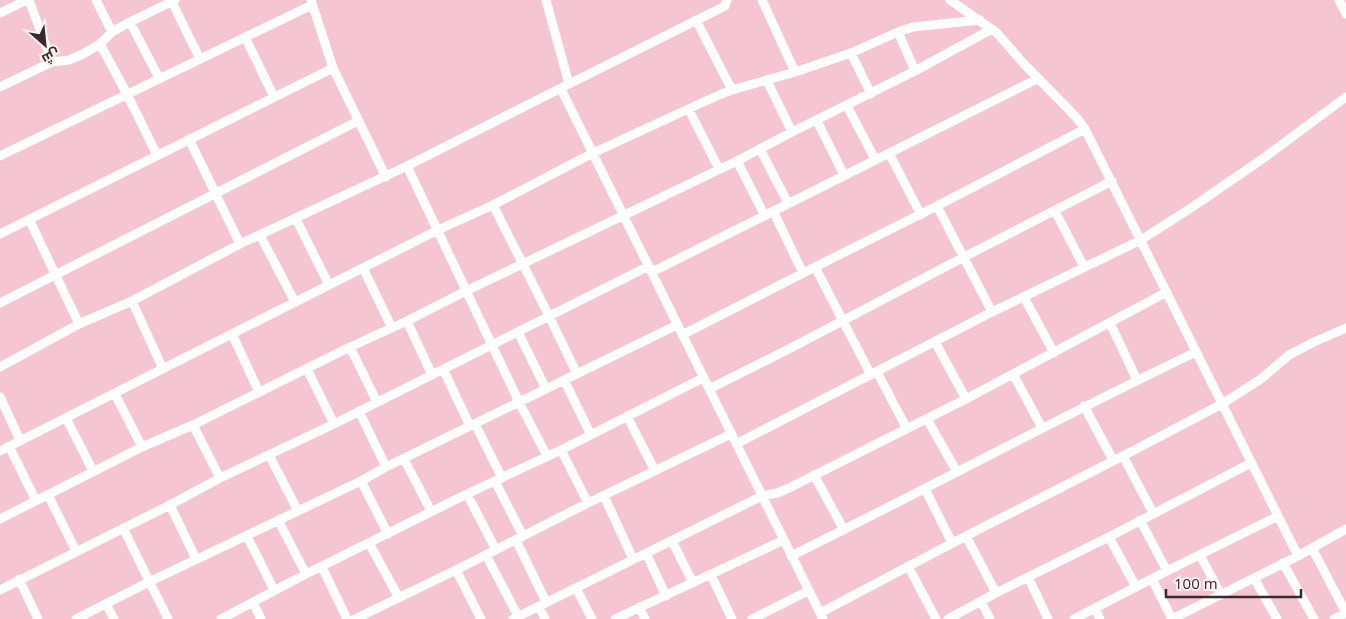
<svg xmlns="http://www.w3.org/2000/svg" width="1346" height="619" font-family="'Open Sans',Cairo,sans-serif">
  <rect width="100%" height="100%" fill="#f5c5d2"/>
  <g fill="none" stroke-linecap="round" stroke-linejoin="round">
    <path stroke="#fff" stroke-width="9" d="M 29,0 L 52,62
      M 96,0 L 112,32
      M 311,0 L 333,68 L 386,177
      M 762,0 L 795,72
      M 950,0 L 997,33 L 1024,64 L 1076,117 L 1085,129 L 1298,556
      M 1339,0 L 1346,14
      M 172,2 L 200,59
      M 0,13 L 27,0
      M 696,20 L 732,90
      M 130,22 L 159,78
      M 898,32 L 915,71
      M 245,37 L 274,97
      M 100,44 L 127,94 L 157,155
      M 851,53 L 871,94
      M 767,81 L 792,132
      M 569,84 L 725,6 L 727,0
      M 0,87 L 52,62 L 69,60 L 83,54 L 100,44 L 112,32 L 130,22 L 175,0
      M 561,89 L 823,619
      M 847,106 L 875,159
      M 689,110 L 719,169
      M 817,121 L 844,175
      M 189,139 L 240,244
      M 760,149 L 788,203
      M 889,153 L 921,215
      M 0,156 L 312,5
      M 737,161 L 765,216
      M 407,166 L 519,402 L 547,456
      M 493,205 L 549,316 L 577,374
      M 937,206 L 992,312
      M 773,211 L 803,273
      M 1055,211 L 1084,267
      M 29,219 L 79,324
      M 296,219 L 329,285
      M 0,234 L 333,68
      M 260,235 L 295,302
      M 815,267 L 871,375
      M 363,268 L 392,328
      M 652,272 L 1037,79
      M 1024,297 L 1054,353
      M 132,301 L 163,369
      M 0,303 L 358,121
      M 407,321 L 432,375
      M 1110,323 L 1137,380
      M 518,332 L 546,389
      M 232,334 L 259,392
      M 682,335 L 815,267 L 937,206 L 1085,129
      M 935,342 L 966,399
      M 350,347 L 377,402
      M 0,367 L 79,324 L 132,301 L 240,244 L 407,166 L 569,84 L 546,0
      M 307,369 L 334,424
      M 443,369 L 470,426
      M 877,372 L 907,429
      M 1013,374 L 1042,428
      M 564,380 L 591,435
      M 709,389 L 787,350 L 964,257 L 1112,181
      M 115,394 L 142,447
      M 0,397 L 20,440
      M 1084,406 L 1113,460
      M 359,411 L 386,467
      M 627,416 L 655,471
      M 66,418 L 93,471
      M 927,419 L 957,472
      M 475,424 L 502,478
      M 193,425 L 220,478
      M 736,444 L 992,312 L 1141,240 L 1194,206 L 1261,160 L 1346,97
      M 9,446 L 36,501
      M 561,450 L 588,503
      M 0,451 L 438,230 L 493,205 L 593,153 L 721,94 L 732,90 L 795,72 L 851,53 L 898,32 L 913,27 L 980,20
      M 269,455 L 298,511
      M 1123,456 L 1153,513
      M 404,459 L 431,511
      M 814,475 L 844,530
      M 361,481 L 388,534
      M 495,481 L 523,536
      M 925,489 L 952,543
      M 467,494 L 496,550
      M 48,495 L 76,551
      M 604,496 L 633,559
      M 170,505 L 196,559
      M 0,519 L 142,447 L 193,425 L 350,347 L 407,321 L 466,291 L 737,161 L 792,132 L 915,71 L 992,29
      M 278,520 L 306,574
      M 1140,520 L 1167,571
      M 123,528 L 168,619
      M 247,536 L 274,590
      M 966,536 L 996,593
      M 1109,537 L 1136,587
      M 516,540 L 546,602
      M 672,541 L 693,583
      M 369,543 L 399,598
      M 1312,548 L 1346,613 L 1334,619
      M 646,553 L 666,596
      M 486,555 L 518,616
      M 1200,555 L 1221,595
      M 791,556 C 927,489 1060,417 1196,352
      M 1283,563 L 1314,619
      M 908,566 L 936,619
      M 322,567 L 347,619
      M 456,570 L 481,619
      M 711,575 L 732,619
      M 1028,577 L 1048,619
      M 1254,578 L 1277,619
      M 19,579 L 38,619
      M 1152,579 L 1172,619
      M 576,588 L 592,619
      M 0,590 L 170,505 L 220,478 L 334,424 L 649,266
      M 981,601 L 990,619
      M 253,602 L 261,619
      M 106,604 L 114,619
      M 539,606 L 545,619
      M 639,607 L 645,619
      M 1095,608 L 1100,619
      M 820,613 L 966,536 L 1123,456 L 1222,404 L 1261,379 L 1289,355 L 1314,342 L 1346,328
      M 76,619 L 149,582 L 361,481 L 386,467 L 677,325
      M 221,619 L 306,574 L 467,494 L 561,450 L 703,378
      M 355,619 L 456,570 L 588,503 L 731,434
      M 513,619 L 762,496 L 777,493 L 789,488 L 966,399 L 1167,292
      M 615,619 L 784,540
      M 752,619 L 808,591
      M 948,619 L 996,593 L 1109,537 L 1251,463
      M 1074,619 L 1167,571 L 1278,516
      M 1172,619 L 1298,556 L 1346,529"/>
  </g>
  <g transform="translate(45 45) rotate(153)" stroke="#fcf2f4" stroke-width="4" paint-order="stroke">
  <path d="M0-4L9 19L0 12L-9 19Z" fill="#3a282d"/>
  <text y="-8" font-size="14" font-weight="bold" text-anchor="middle" fill="#3a282d">ش</text>
  </g>
  <path d="M1166 589v8h135v-8" fill="none" stroke="#3a282d" stroke-width="2.5"/>
  <text x="1174" y="589" font-size="15" fill="#3a282d" stroke="#fcf2f4" stroke-width="4" paint-order="stroke">100 m</text>
</svg>
